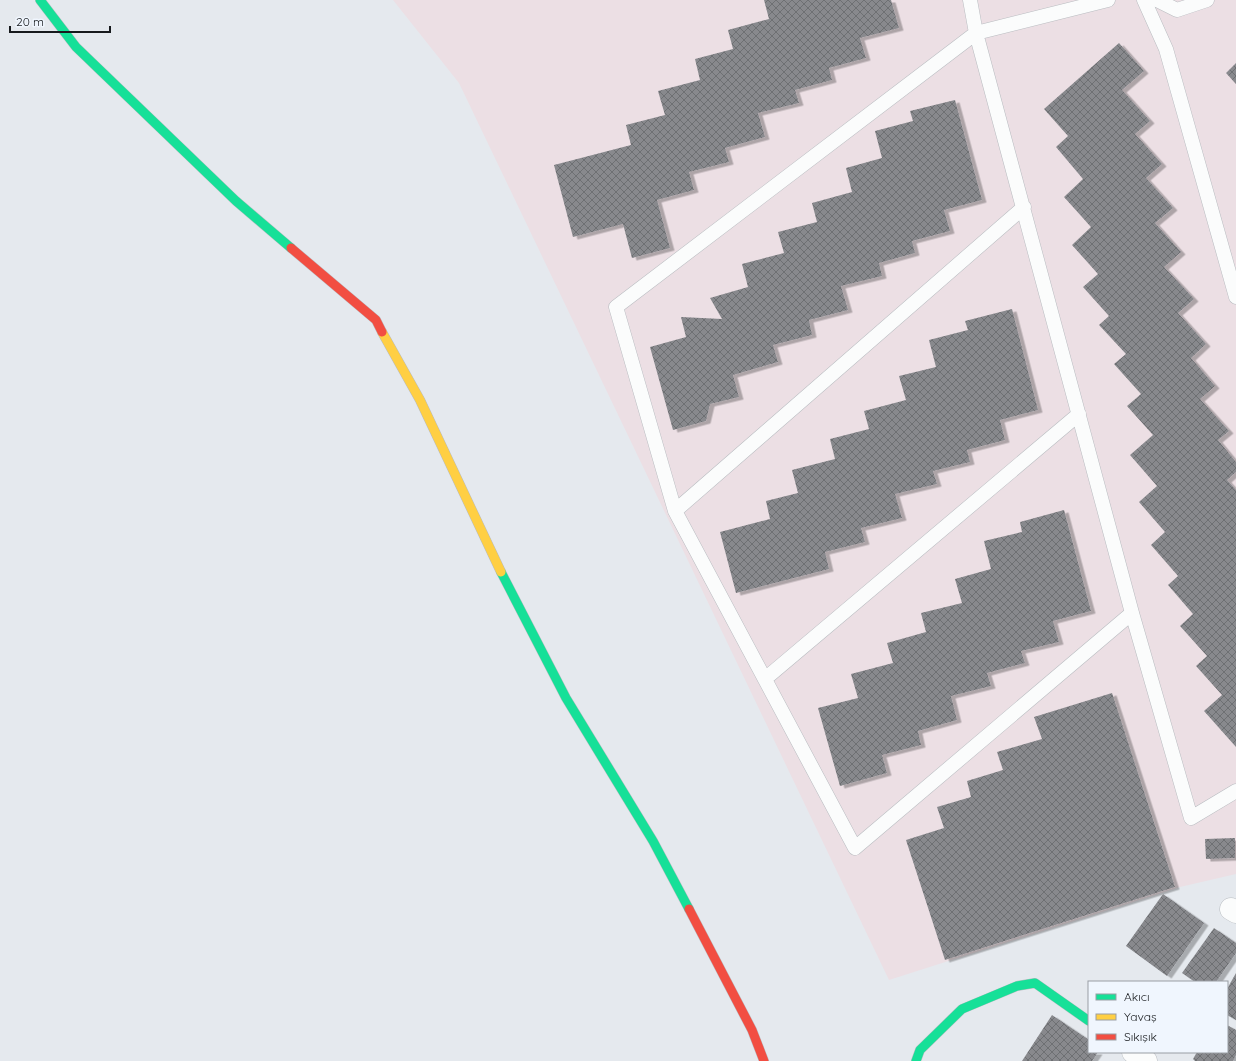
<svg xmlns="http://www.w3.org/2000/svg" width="1236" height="1061" font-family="Quicksand,sans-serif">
  <defs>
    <pattern id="building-cross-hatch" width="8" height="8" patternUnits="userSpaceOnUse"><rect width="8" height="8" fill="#88898d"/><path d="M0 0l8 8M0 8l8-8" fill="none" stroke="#6e6f73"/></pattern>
    <filter id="shadow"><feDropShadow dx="4.5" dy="2.5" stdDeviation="0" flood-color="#0004"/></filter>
  </defs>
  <rect width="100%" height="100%" fill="#e5e9ee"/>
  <path fill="#ecdfe4" d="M 393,0 L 1236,0 L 1236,874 L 1180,887 L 889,980 L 459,83 Z"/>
  <path fill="url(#building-cross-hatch)" filter="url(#shadow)" d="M 764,0 L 891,0 L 899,28 L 860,38 L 866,58 L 829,68 L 832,80 L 795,90 L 799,103 L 758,113 L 765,137 L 725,148 L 729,162 L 689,172 L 694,190 L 657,200 L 670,248 L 632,258 L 623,224 L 573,237 L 554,165 L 631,145 L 626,125 L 665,115 L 658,91 L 700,80 L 695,59 L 733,49 L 728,30 L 769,19 Z
    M 1119,43 L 1144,71 L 1122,90 L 1150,121 L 1135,134 L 1162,164 L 1146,178 L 1173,208 L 1155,223 L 1181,252 L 1164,267 L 1194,299 L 1178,313 L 1206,344 L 1191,358 L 1215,386 L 1200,399 L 1229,431 L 1218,440 L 1236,462 L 1236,472 L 1227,480 L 1236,490 L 1236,747 L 1204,711 L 1222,695 L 1196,666 L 1207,656 L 1180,626 L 1193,614 L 1168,585 L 1178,576 L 1151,545 L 1165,532 L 1139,502 L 1157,486 L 1130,455 L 1153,435 L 1127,406 L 1141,394 L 1114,364 L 1126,354 L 1099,325 L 1109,316 L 1083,287 L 1098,274 L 1072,245 L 1091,227 L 1064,197 L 1083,179 L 1056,147 L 1068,136 L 1044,109 Z
    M 1236,63 L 1236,84 L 1226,73 Z
    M 955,100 L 982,200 L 944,210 L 950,231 L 912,241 L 915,253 L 879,263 L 882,276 L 841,286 L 848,310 L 809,320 L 812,335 L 773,345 L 778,362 L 733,375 L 739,397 L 710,404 L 706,421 L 673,430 L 650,347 L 686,337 L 681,317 L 722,319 L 710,298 L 748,287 L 742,264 L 784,253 L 778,232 L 817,222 L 812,203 L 852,192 L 846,168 L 882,158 L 875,131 L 913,121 L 910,111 Z
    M 1012,309 L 1038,410 L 1000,420 L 1005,440 L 967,450 L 970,462 L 933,471 L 937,484 L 895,494 L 902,518 L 861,528 L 865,542 L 825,552 L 829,569 L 736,593 L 720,532 L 770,519 L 766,501 L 798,493 L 792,470 L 835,459 L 830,439 L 869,429 L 864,411 L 906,400 L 899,376 L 936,367 L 929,340 L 968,330 L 965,321 Z
    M 1064,510 L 1091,611 L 1053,621 L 1059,642 L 1021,651 L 1025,663 L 987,673 L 991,686 L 951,696 L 957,720 L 918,731 L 921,745 L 882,755 L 887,773 L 840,786 L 818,708 L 858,698 L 851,674 L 893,663 L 887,643 L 926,632 L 921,613 L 962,603 L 955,579 L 991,569 L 984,541 L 1022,532 L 1020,522 Z
    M 1112,693 L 1175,887 L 945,960 L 906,840 L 944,828 L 937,807 L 971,797 L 967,781 L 1003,770 L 997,752 L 1042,739 L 1034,717 Z
    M 1235,838 L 1235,858 L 1206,859 L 1205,839 Z
    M 1163,894 L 1204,923 L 1167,976 L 1126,946 Z
    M 1214,928 L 1236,943 L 1236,953 L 1216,982 L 1195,982 L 1182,973 Z
    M 1236,973 L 1236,1020 L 1227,1015 L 1227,989 Z
    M 1052,1015 L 1089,1040 L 1089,1052 L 1098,1052 L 1092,1061 L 1022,1061 Z
    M 1227,1025 L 1236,1030 L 1236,1055 L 1233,1061 L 1195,1061 L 1193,1059 L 1197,1052 L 1227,1052 Z"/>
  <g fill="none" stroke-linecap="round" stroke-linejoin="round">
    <defs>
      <path id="lane" d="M 970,0 L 976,33 L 1132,613 L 1191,818 L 1236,791
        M 1108,0 L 976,33 L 616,307 L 675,511 L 855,848 L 1132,613
        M 1144,0 L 1166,49 L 1236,297
        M 1157,0 L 1177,10 L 1207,0
        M 675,511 L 1024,207
        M 765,679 L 1079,414"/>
      <path id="street" d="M 1231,909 L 1236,912
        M 1133,1052 L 1146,1061"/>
      <path id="fast" d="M 40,0 L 76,47 L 236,201 L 291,248
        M 501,572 L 566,698 L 653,841 L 689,909
        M 916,1061 L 920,1050 L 962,1009 L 1017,986 L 1035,983 L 1089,1021"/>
      <path id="slow" d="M 382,332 L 420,400 L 501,572"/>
      <path id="jam" d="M 291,248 L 376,320 L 382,332
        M 689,909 L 752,1030 L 764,1061"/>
    </defs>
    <use href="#lane" stroke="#b8bcc0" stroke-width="15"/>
    <use href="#street" stroke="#b8bcc0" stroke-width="23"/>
    <use href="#fast" stroke="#b8bcc0" stroke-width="10"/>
    <use href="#slow" stroke="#b8bcc0" stroke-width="10"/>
    <use href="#jam" stroke="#b8bcc0" stroke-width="10"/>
    <use href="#lane" stroke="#fbfcfc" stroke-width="14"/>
    <use href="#street" stroke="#fbfcfc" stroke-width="22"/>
    <use href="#fast" stroke="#16e098" stroke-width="9"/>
    <use href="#slow" stroke="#ffcf43" stroke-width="9"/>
    <use href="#jam" stroke="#f24e42" stroke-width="9"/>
  </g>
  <rect x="1088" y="981" width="140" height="72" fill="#f0f6fe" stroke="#999ea4"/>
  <rect x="1096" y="994" width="20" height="6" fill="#16e098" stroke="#999ea4"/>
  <text x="1124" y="1001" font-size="12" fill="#171a1d">Akıcı</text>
  <rect x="1096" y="1014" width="20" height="6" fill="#ffcf43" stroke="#999ea4"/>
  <text x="1124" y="1021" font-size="12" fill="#171a1d">Yavaş</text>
  <rect x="1096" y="1034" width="20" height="6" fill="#f24e42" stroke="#999ea4"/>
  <text x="1124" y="1041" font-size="12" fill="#171a1d">Sıkışık</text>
  <path d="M10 26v6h100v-6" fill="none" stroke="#171a1d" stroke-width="2"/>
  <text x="16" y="26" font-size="12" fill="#171a1d" stroke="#f0f6fe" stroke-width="3" paint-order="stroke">20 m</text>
</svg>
